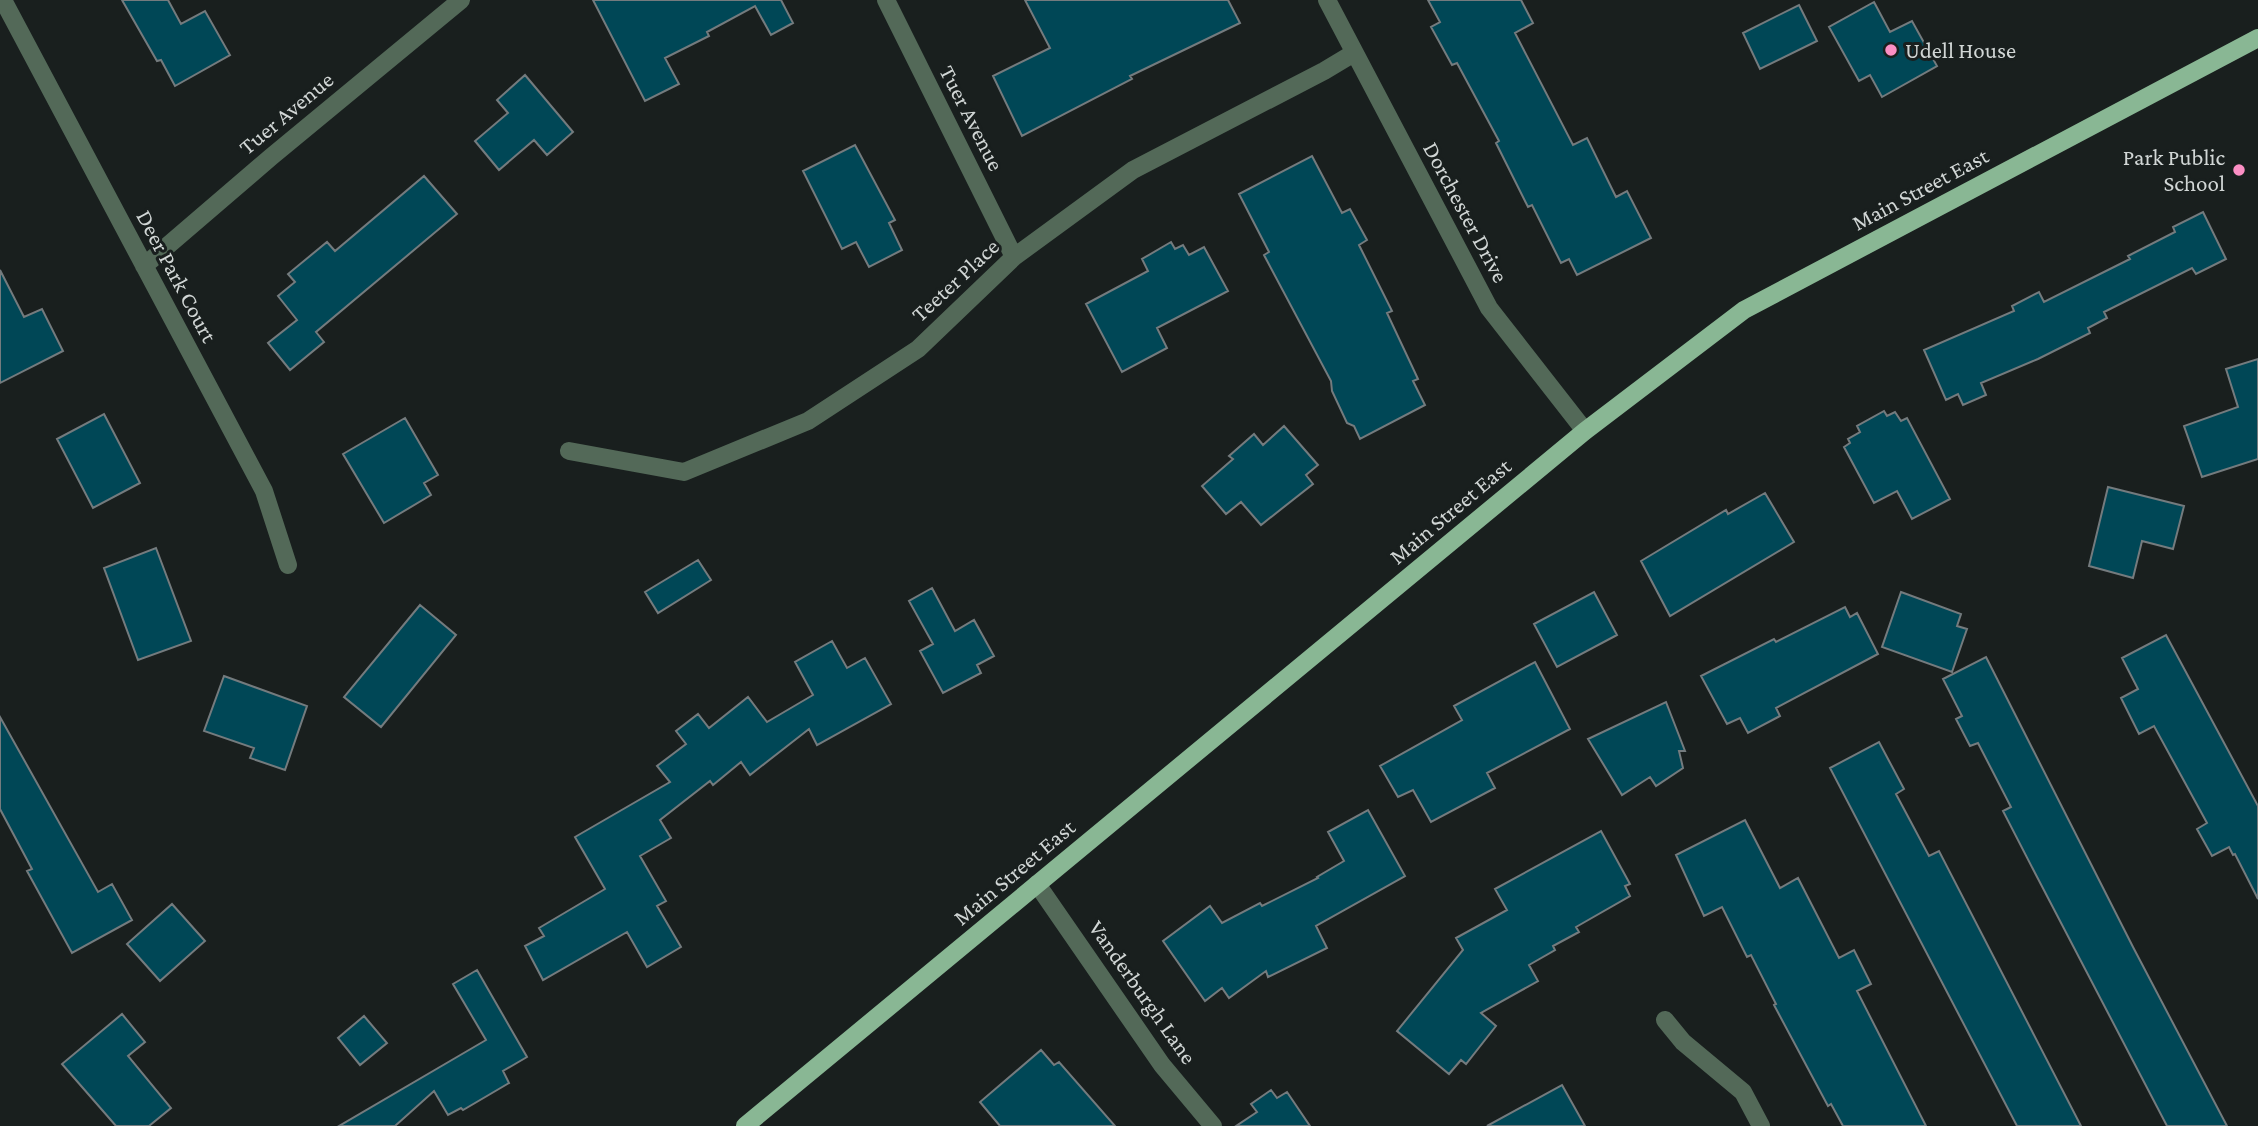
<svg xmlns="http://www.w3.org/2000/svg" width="2258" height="1126" font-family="'Crimson Pro',serif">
  <rect width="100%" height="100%" fill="#191f1e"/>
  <path fill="#004756" stroke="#747b7e" stroke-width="2" d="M 122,0 L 168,0 L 181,24 L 205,11 L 230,55 L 175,86 L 161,60 L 157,61 Z
    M 593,0 L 781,0 L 793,23 L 771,35 L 755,6 L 707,32 L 709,36 L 665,58 L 679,84 L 645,101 Z
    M 1025,0 L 1228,0 L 1240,23 L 1130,76 L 1132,79 L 1022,136 L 993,76 L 1050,48 Z
    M 1428,0 L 1521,0 L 1533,23 L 1515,33 L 1573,145 L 1587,138 L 1616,197 L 1627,191 L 1651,238 L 1577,275 L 1569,259 L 1561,263 L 1532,205 L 1528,207 L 1496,143 L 1499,141 L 1457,63 L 1452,65 L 1431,27 L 1440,22 Z
    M 1874,2 L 1890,32 L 1912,21 L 1937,66 L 1882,97 L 1870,75 L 1859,81 L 1829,27 Z
    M 1799,5 L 1817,41 L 1760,69 L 1743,33 Z
    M 525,75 L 573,132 L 547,155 L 534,140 L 499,170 L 475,141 L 508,113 L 497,100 Z
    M 855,145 L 895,220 L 889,223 L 902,250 L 869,267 L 856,242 L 842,249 L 803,171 Z
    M 1312,156 L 1342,213 L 1350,209 L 1367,240 L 1359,245 L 1392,311 L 1387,313 L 1418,379 L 1413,381 L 1425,405 L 1360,439 L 1354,426 L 1347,423 L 1332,391 L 1331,381 L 1264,255 L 1269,252 L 1239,194 Z
    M 424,176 L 457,214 L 316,332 L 324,342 L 290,370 L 268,343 L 297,320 L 278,296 L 295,282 L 288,274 L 327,242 L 335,251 Z
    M 2203,212 L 2226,259 L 2196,274 L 2192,268 L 2104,312 L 2107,318 L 2088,328 L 2090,333 L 2038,359 L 1981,383 L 1986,395 L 1963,405 L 1958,394 L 1946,400 L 1924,350 L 2014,311 L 2012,306 L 2039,292 L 2044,302 L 2130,259 L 2128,256 L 2175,232 L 2173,227 Z
    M 1171,242 L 1175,249 L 1183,245 L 1189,255 L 1204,247 L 1228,291 L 1157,328 L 1167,348 L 1122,372 L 1086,304 L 1148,271 L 1142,259 Z
    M 0,270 L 24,317 L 42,309 L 63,351 L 0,383 Z
    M 2258,359 L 2258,459 L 2202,477 L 2184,426 L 2238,407 L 2226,369 Z
    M 1884,411 L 1887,416 L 1895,412 L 1901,421 L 1907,418 L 1950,499 L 1912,519 L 1897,491 L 1874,503 L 1844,447 L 1850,443 L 1848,439 L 1860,432 L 1857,426 Z
    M 104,414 L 140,483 L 93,508 L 57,439 Z
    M 405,418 L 438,475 L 424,483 L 431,495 L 384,523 L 343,454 Z
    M 1284,426 L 1318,465 L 1306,475 L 1313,484 L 1261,525 L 1241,502 L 1226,514 L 1202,486 L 1233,459 L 1229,456 L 1254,434 L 1263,445 Z
    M 2108,487 L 2184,506 L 2173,549 L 2142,541 L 2133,578 L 2089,566 Z
    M 1765,493 L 1794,542 L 1670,616 L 1641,561 L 1726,510 L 1728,514 Z
    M 156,548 L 191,641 L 138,660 L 104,568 Z
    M 698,560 L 711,580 L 658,613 L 645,592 Z
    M 932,588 L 955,631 L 974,620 L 994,656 L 977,665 L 981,673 L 943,693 L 920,651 L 933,644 L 909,601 Z
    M 1594,592 L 1617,635 L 1557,667 L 1534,624 Z
    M 1901,592 L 1961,614 L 1957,626 L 1967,629 L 1952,672 L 1882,647 Z
    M 420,605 L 456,635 L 381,727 L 344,697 Z
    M 1845,607 L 1850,617 L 1857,613 L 1878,654 L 1776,708 L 1780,716 L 1748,733 L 1740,718 L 1727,724 L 1701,676 L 1774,639 L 1776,642 Z
    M 2166,635 L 2258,806 L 2258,899 L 2235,854 L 2233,855 L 2229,847 L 2212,856 L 2197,829 L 2207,823 L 2154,726 L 2139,734 L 2121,698 L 2138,689 L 2122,658 Z
    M 832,641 L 847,668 L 865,658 L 891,704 L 817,745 L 809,729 L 750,775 L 741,762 L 713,785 L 710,781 L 660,820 L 671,838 L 640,856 L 666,901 L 657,906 L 681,947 L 647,967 L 627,932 L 543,980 L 525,946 L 544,936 L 539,928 L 605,889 L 575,837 L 670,782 L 657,766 L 686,744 L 676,731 L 698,714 L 709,728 L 748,697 L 767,722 L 813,695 L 795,662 Z
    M 1986,657 L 2133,947 L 2227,1126 L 2167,1126 L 2035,873 L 2003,811 L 2011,807 L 1978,743 L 1970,746 L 1956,719 L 1962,716 L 1943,679 Z
    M 1535,662 L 1570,729 L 1487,773 L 1495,788 L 1431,822 L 1413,790 L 1398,797 L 1380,766 L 1462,720 L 1454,706 Z
    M 224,676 L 307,706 L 285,770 L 250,758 L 254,748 L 204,731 Z
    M 1666,702 L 1685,751 L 1679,751 L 1683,768 L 1656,786 L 1650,777 L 1622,795 L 1588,739 Z
    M 0,717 L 98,892 L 112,884 L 132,920 L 72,953 L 27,871 L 32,869 L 0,809 Z
    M 1879,742 L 1904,789 L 1896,794 L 1929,856 L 1939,851 L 2081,1126 L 2017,1126 L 1830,768 Z
    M 1368,810 L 1405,876 L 1316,926 L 1327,948 L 1268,977 L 1266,971 L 1229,998 L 1222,988 L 1205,1001 L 1163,941 L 1210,906 L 1222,923 L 1260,903 L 1262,906 L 1318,878 L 1317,877 L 1344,861 L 1328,832 Z
    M 1745,820 L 1780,888 L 1798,878 L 1839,958 L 1854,950 L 1871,984 L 1857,991 L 1926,1126 L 1843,1126 L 1831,1104 L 1828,1106 L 1774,1005 L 1776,1004 L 1751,955 L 1747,957 L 1722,907 L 1704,916 L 1676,855 Z
    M 1601,831 L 1630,884 L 1625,886 L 1630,896 L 1576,927 L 1579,932 L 1553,946 L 1555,950 L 1529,965 L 1538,981 L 1481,1013 L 1496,1026 L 1466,1064 L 1461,1060 L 1449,1074 L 1397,1031 L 1463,950 L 1456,938 L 1507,910 L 1495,889 Z
    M 172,904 L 205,941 L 160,981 L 127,944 Z
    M 477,970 L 527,1057 L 503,1071 L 509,1083 L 463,1110 L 461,1108 L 448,1115 L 434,1091 L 395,1126 L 339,1126 L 486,1040 L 453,984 Z
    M 122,1014 L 145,1042 L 128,1056 L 171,1108 L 149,1126 L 116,1126 L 62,1064 Z
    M 364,1016 L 387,1043 L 360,1065 L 338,1038 Z
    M 1041,1050 L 1054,1065 L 1059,1062 L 1115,1126 L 1000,1126 L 980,1102 Z
    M 1562,1085 L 1585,1126 L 1487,1126 Z
    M 1271,1090 L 1277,1098 L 1287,1092 L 1310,1126 L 1236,1126 L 1257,1112 L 1251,1104 Z"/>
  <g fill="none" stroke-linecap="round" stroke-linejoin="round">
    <path stroke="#536958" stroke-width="18" d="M 3,0 L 264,491 L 288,565
      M 886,0 L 1014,257
      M 1327,0 L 1489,308 L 1585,431
      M 144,266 L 271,157 L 461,0
      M 569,451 L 684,472 L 808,421 L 918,349 L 1014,257 L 1133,170 L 1324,71 L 1354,53
      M 1037,884 L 1162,1065 L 1213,1126
      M 1665,1020 L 1683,1042 L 1743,1092 L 1761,1126"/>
    <path stroke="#89b794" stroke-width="18" d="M 745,1126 L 1585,431 L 1744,310 L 2258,38"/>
  </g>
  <g fill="#fb8fc4" stroke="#191f1e" stroke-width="2.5">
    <circle cx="1891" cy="50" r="7"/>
    <circle cx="2239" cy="170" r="7"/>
  </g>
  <g text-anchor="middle" stroke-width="6" stroke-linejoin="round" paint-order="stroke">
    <g font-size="23" fill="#d1d6d5" stroke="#191f1e" text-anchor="start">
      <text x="1905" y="58">Udell House</text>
      <text x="2225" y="165" text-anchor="end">Park Public<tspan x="2225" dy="26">School</tspan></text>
    </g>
    <g font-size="23" fill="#d1d6d5" stroke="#191f1e">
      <text transform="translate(286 113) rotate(-40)" y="8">Tuer Avenue</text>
      <text transform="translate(972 118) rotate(63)" y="8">Tuer Avenue</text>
      <text transform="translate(1920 189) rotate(-28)" y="8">Main Street East</text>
      <text transform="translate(1466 212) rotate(62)" y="8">Dorchester Drive</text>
      <text transform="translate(177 276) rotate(62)" y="8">Deer Park Court</text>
      <text transform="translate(955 280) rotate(-43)" y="8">Teeter Place</text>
      <text transform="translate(1450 511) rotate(-40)" y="8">Main Street East</text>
      <text transform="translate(1014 872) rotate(-40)" y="8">Main Street East</text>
      <text transform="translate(1143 992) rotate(55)" y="8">Vanderburgh Lane</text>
    </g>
  </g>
</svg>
